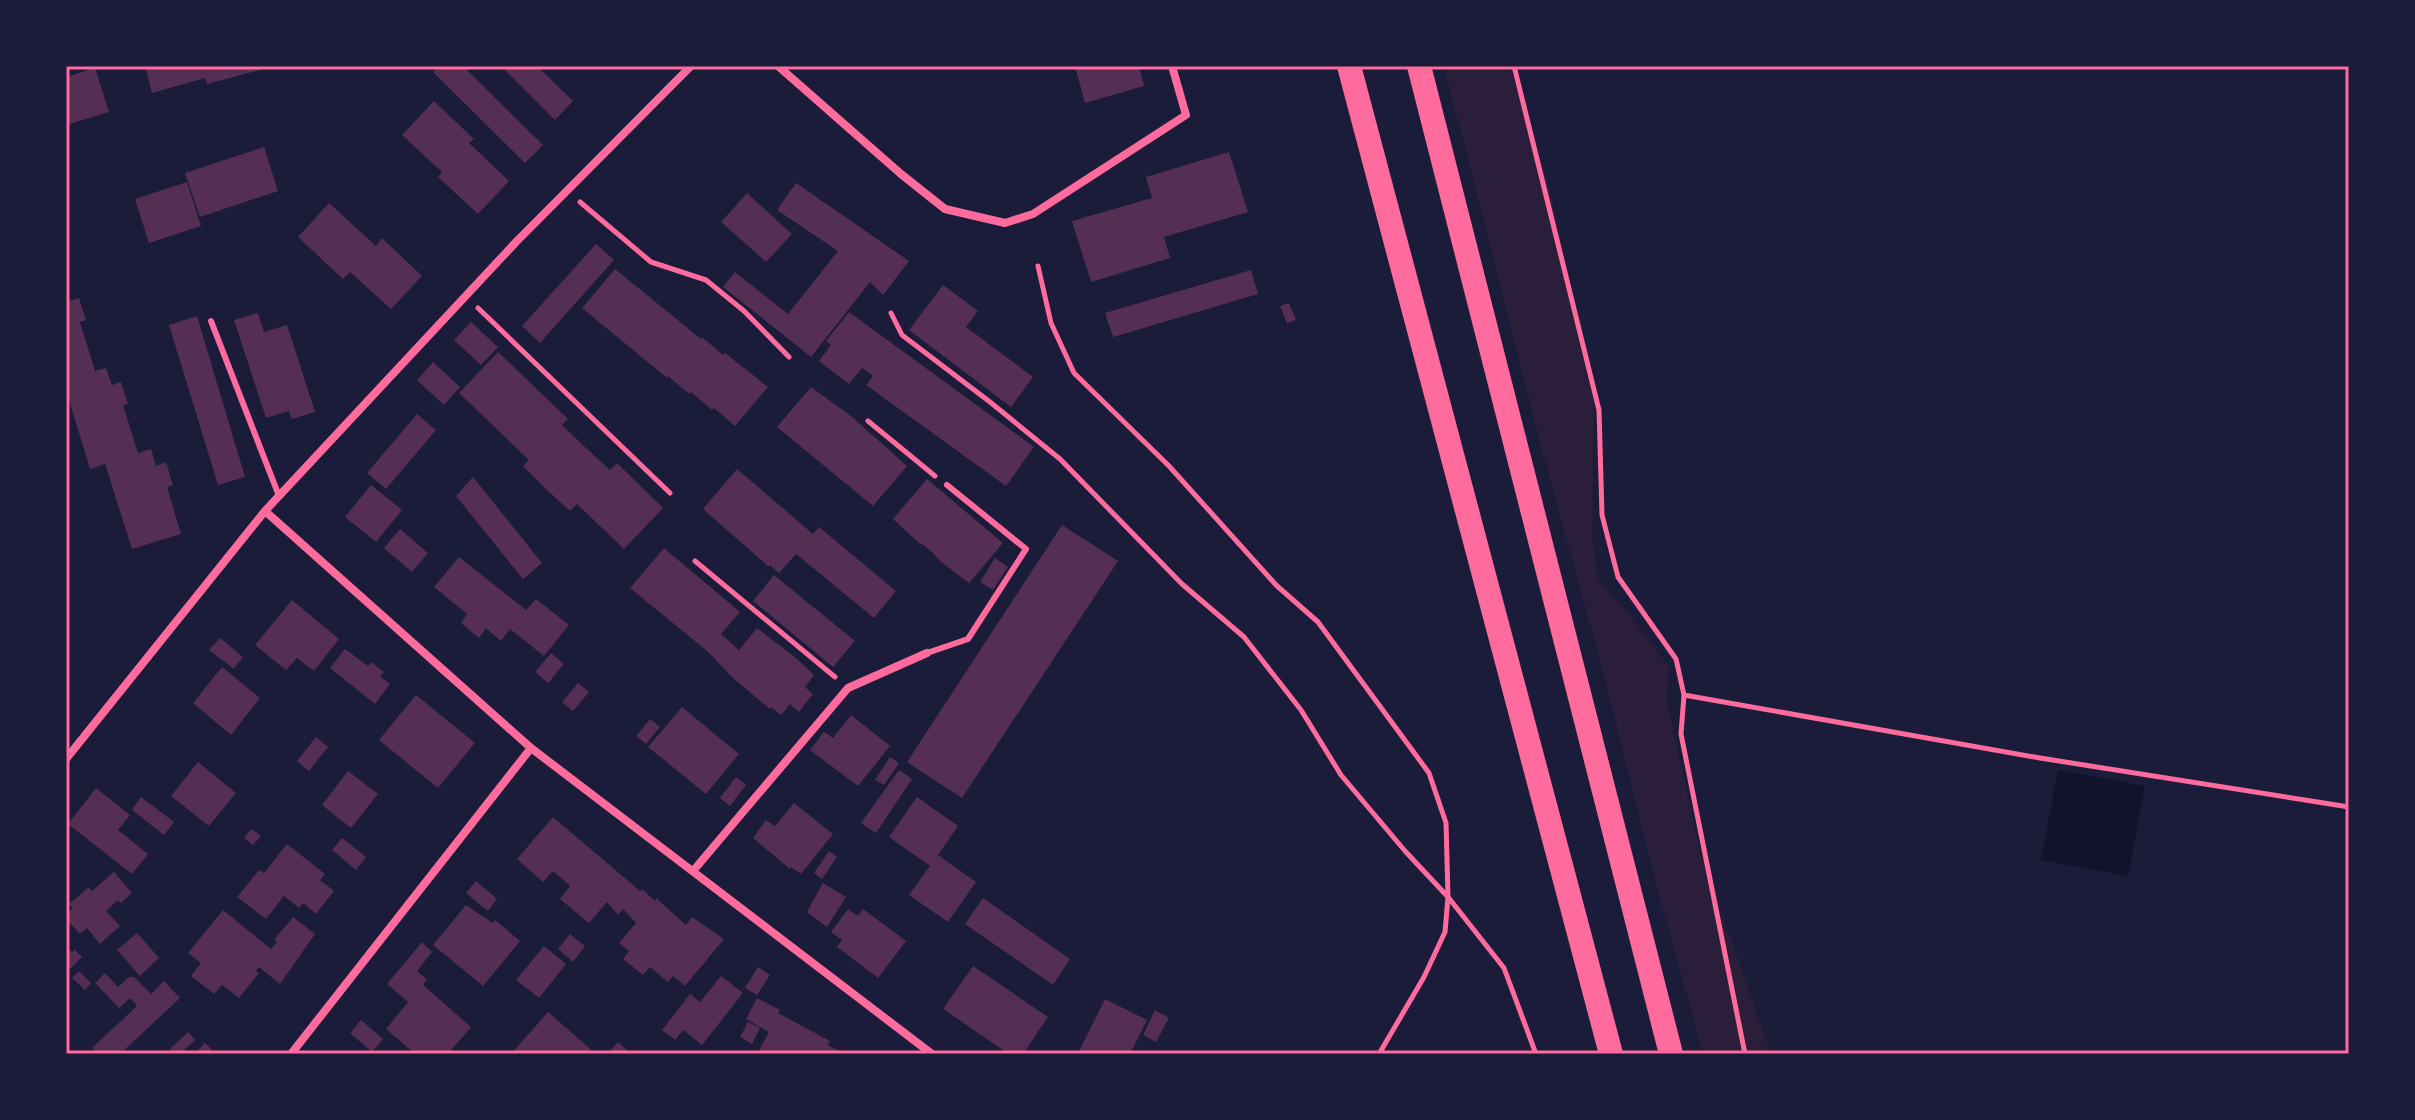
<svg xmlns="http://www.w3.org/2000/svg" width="2415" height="1120" font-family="Figtree,sans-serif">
  <rect width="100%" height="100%" fill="#1b1b3a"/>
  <path fill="#2a1e3b" d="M 1444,66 L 1509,66 L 1547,180 L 1591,373 L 1594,409 L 1592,539 L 1598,579 L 1628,613 L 1670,668 L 1666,697 L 1699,846 L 1771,1054 L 1703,1054 L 1657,887 L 1603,672 L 1545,461 Z"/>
  <path fill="#12122b" d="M 2058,770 L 2145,786 L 2128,876 L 2041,860 Z"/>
  <path fill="#542f53" d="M 145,66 L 259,66 L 260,70 L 207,84 L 205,78 L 152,93 Z
    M 439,66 L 463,66 L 543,145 L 525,163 L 433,72 Z
    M 501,66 L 537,66 L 573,101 L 555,120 Z
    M 1075,66 L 1139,66 L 1144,86 L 1085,103 Z
    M 95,68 L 109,112 L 66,125 L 66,77 Z
    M 434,101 L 474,139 L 469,143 L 509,181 L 478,214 L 438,177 L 442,172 L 402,135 Z
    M 264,147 L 278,191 L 200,217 L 185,173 Z
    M 1229,152 L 1248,212 L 1164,237 L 1170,258 L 1091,282 L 1072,221 L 1152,198 L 1146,177 Z
    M 187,182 L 201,226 L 149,243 L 135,199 Z
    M 796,183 L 909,261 L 883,295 L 870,282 L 811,357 L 723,287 L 735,272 L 788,314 L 838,251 L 777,210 Z
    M 747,193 L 792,234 L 766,262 L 721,222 Z
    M 329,203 L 376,246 L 382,238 L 422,276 L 391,309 L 350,272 L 343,279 L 298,237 Z
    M 596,244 L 614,260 L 540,343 L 522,326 Z
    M 615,269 L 701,339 L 702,337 L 723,355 L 725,353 L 768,387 L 735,426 L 714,408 L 712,410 L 691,392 L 689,394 L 668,376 L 667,378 L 582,308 Z
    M 1251,270 L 1258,294 L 1113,337 L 1105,313 Z
    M 943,285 L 978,311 L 966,327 L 1033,377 L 1011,407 L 909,330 Z
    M 79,298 L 86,320 L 80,322 L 95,371 L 106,368 L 112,385 L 121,382 L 128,404 L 123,405 L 138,453 L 151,449 L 156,466 L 166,462 L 173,485 L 167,487 L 181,534 L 132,549 L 105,464 L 90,469 L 66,390 L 66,302 Z
    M 1289,303 L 1296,320 L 1287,323 L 1280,306 Z
    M 849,312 L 1034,447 L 1006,486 L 866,385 L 873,376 L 862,368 L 849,384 L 819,361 L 831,345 L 826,341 Z
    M 258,313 L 264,332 L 287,325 L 315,412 L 292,419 L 289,411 L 266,418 L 234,320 Z
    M 197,316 L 245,477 L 218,485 L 169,325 Z
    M 471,322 L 498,347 L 481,365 L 454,340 Z
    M 498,352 L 568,419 L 562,425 L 586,448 L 610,470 L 617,463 L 663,508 L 624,549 L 577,504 L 570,511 L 546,489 L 523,466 L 529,460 L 459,393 Z
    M 433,362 L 460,387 L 444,405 L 417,380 Z
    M 811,387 L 851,416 L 907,466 L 873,506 L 777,427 Z
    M 417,414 L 436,430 L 386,489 L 367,473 Z
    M 737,469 L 813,534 L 819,527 L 896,591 L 874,618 L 796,554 L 779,573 L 770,565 L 769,567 L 703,509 Z
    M 473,477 L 542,563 L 523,579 L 456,496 Z
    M 927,479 L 1003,543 L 969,583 L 940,561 L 931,551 L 921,543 L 920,544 L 893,519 Z
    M 371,485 L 402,510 L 376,542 L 345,517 Z
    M 1062,525 L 1118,561 L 962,798 L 907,762 Z
    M 400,529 L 428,553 L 412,572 L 384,548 Z
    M 664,548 L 740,612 L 721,634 L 739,650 L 757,628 L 796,658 L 814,675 L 805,687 L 813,694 L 799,712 L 790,704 L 781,715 L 771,707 L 770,709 L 733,678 L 707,651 L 630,588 Z
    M 459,557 L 526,610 L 536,599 L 569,625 L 544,656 L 510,629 L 501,641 L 486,628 L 479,638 L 461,623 L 467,614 L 434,587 Z
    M 995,558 L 1008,567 L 993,590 L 980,582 Z
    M 774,575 L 855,641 L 833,667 L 753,601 Z
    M 292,600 L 339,639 L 314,671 L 297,658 L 286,670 L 255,645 Z
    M 220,638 L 243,657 L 234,669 L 209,650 Z
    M 345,649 L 368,666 L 371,662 L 384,672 L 380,676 L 390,684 L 375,704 L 330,668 Z
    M 551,653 L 564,664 L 548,683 L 535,672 Z
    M 222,667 L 260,698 L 231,735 L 193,703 Z
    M 578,683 L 589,692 L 573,711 L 562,702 Z
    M 416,695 L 475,743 L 438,788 L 379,740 Z
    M 682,707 L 739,754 L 706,794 L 648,747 Z
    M 851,715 L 890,746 L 858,786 L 810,750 L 824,732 L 833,738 Z
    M 650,719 L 660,727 L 646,744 L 636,736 Z
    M 316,737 L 328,747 L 309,771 L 297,761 Z
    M 890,757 L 899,763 L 884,785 L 875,780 Z
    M 198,762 L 236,793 L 209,826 L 171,796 Z
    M 899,770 L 912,779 L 876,833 L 861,823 Z
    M 348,771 L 378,794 L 351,828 L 322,805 Z
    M 736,777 L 746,785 L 730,806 L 720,798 Z
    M 96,788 L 130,815 L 118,830 L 148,854 L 132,874 L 68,824 Z
    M 141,797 L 174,822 L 164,835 L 132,810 Z
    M 917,797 L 958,826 L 938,855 L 976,882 L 948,922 L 909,895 L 930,866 L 889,837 Z
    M 794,803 L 833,834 L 801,874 L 791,867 L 790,869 L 753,838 L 766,820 L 775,826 Z
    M 553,817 L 640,891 L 642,889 L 655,901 L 656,898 L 686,925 L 692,917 L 724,939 L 685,986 L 673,976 L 668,982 L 650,967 L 643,975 L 623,959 L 629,951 L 619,943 L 636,923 L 623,909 L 618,915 L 607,902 L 589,923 L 560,899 L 570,886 L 553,871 L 543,882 L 517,859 Z
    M 251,829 L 261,836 L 253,845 L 244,838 Z
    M 342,838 L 366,857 L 356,870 L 332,850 Z
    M 287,844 L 325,874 L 320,880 L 334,891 L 316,914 L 303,903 L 299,908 L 284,896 L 266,919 L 237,897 L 259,870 L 264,873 Z
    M 829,851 L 837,857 L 822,879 L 814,873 Z
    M 114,872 L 132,893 L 121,903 L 118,900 L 106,911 L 120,926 L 100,944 L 87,928 L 80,934 L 66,919 L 66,914 L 73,908 L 69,904 L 89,887 L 92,891 Z
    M 476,881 L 497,899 L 488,911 L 466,893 Z
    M 823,883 L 846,897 L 827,927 L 807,912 Z
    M 983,898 L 1070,959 L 1053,985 L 965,924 Z
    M 466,905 L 493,923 L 495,920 L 520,941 L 483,986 L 433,945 Z
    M 848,909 L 858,916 L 863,909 L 906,941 L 878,978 L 837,947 L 842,940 L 831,932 Z
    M 223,910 L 271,949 L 277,942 L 274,940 L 293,917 L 315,934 L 280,984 L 259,967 L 256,971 L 259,973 L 239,998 L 222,985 L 214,994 L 191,976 L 201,963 L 188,953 Z
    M 137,933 L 159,958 L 140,976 L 117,950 Z
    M 570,934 L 585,946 L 573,962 L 558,949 Z
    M 422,942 L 432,952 L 417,971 L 427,980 L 423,985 L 471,1027 L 448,1054 L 415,1054 L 386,1029 L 408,1002 L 387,984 Z
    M 66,946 L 72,952 L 75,950 L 82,957 L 66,973 Z
    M 544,946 L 566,964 L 539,998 L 516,980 Z
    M 973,966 L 1048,1017 L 1023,1054 L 1009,1054 L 943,1009 Z
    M 758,967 L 770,975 L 757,995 L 745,988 Z
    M 79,971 L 91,983 L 85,990 L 72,978 Z
    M 105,973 L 118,987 L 129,977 L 134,977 L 151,994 L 164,981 L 180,998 L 120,1054 L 98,1054 L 92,1048 L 137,1006 L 130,998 L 119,1008 L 95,983 Z
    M 721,976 L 743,993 L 702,1045 L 683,1030 L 675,1040 L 662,1030 L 690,994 L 700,1002 Z
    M 757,998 L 780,1010 L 778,1013 L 830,1041 L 828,1045 L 844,1054 L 757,1054 L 769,1032 L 746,1019 Z
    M 1105,999 L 1147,1020 L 1130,1054 L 1086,1054 L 1079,1051 Z
    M 1155,1010 L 1169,1018 L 1156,1042 L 1143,1035 Z
    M 548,1012 L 596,1054 L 511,1054 Z
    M 361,1020 L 383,1039 L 372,1052 L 350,1033 Z
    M 748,1022 L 760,1028 L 752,1044 L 740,1037 Z
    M 188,1032 L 195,1040 L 180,1054 L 175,1054 L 170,1049 Z
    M 618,1042 L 631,1054 L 607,1054 Z
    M 205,1043 L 216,1054 L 194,1054 Z"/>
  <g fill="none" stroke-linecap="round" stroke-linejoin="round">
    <path stroke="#ff6b9d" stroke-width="5" d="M 1514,66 L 1599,410 L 1602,515 L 1618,577 L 1676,659 L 1684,695
      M 580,202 L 651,262 L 706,280 L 744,311 L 789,357
      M 1038,266 L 1051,323 L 1074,373 L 1169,466 L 1276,585 L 1318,622 L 1429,773 L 1446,823 L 1448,897 L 1504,968 L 1536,1054
      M 478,308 L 670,493
      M 891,313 L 902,335 L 990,402 L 1060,459 L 1182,584 L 1244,637 L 1301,710 L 1341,775 L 1405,851 L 1448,897 L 1445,932 L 1424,977 L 1379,1054
      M 868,421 L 935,476
      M 695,561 L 835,677
      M 1745,1054 L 1681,734 L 1684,695 L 2040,758 L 2349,807"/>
    <path stroke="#ff6b9d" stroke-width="6" d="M 211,321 L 279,496
      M 927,653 L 968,639 L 1026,549 L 947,485"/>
    <path stroke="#ff6b9d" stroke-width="8" d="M 778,66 L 901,174 L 945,209 L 1005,223 L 1033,214 L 1186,115 L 1172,66
      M 265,511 L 531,748 L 932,1054
      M 66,759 L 265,511 L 517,241 L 691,66
      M 693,871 L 848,688 L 927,653
      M 291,1054 L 531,748"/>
    <path stroke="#ff6b9d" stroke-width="24" d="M 1349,66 L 1611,1054
      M 1419,66 L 1671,1054"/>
  </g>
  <rect width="2415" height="1120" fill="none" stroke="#1b1b3a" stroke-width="136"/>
  <rect x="68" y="68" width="2279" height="984" fill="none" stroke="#ff6b9d" stroke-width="3"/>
</svg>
